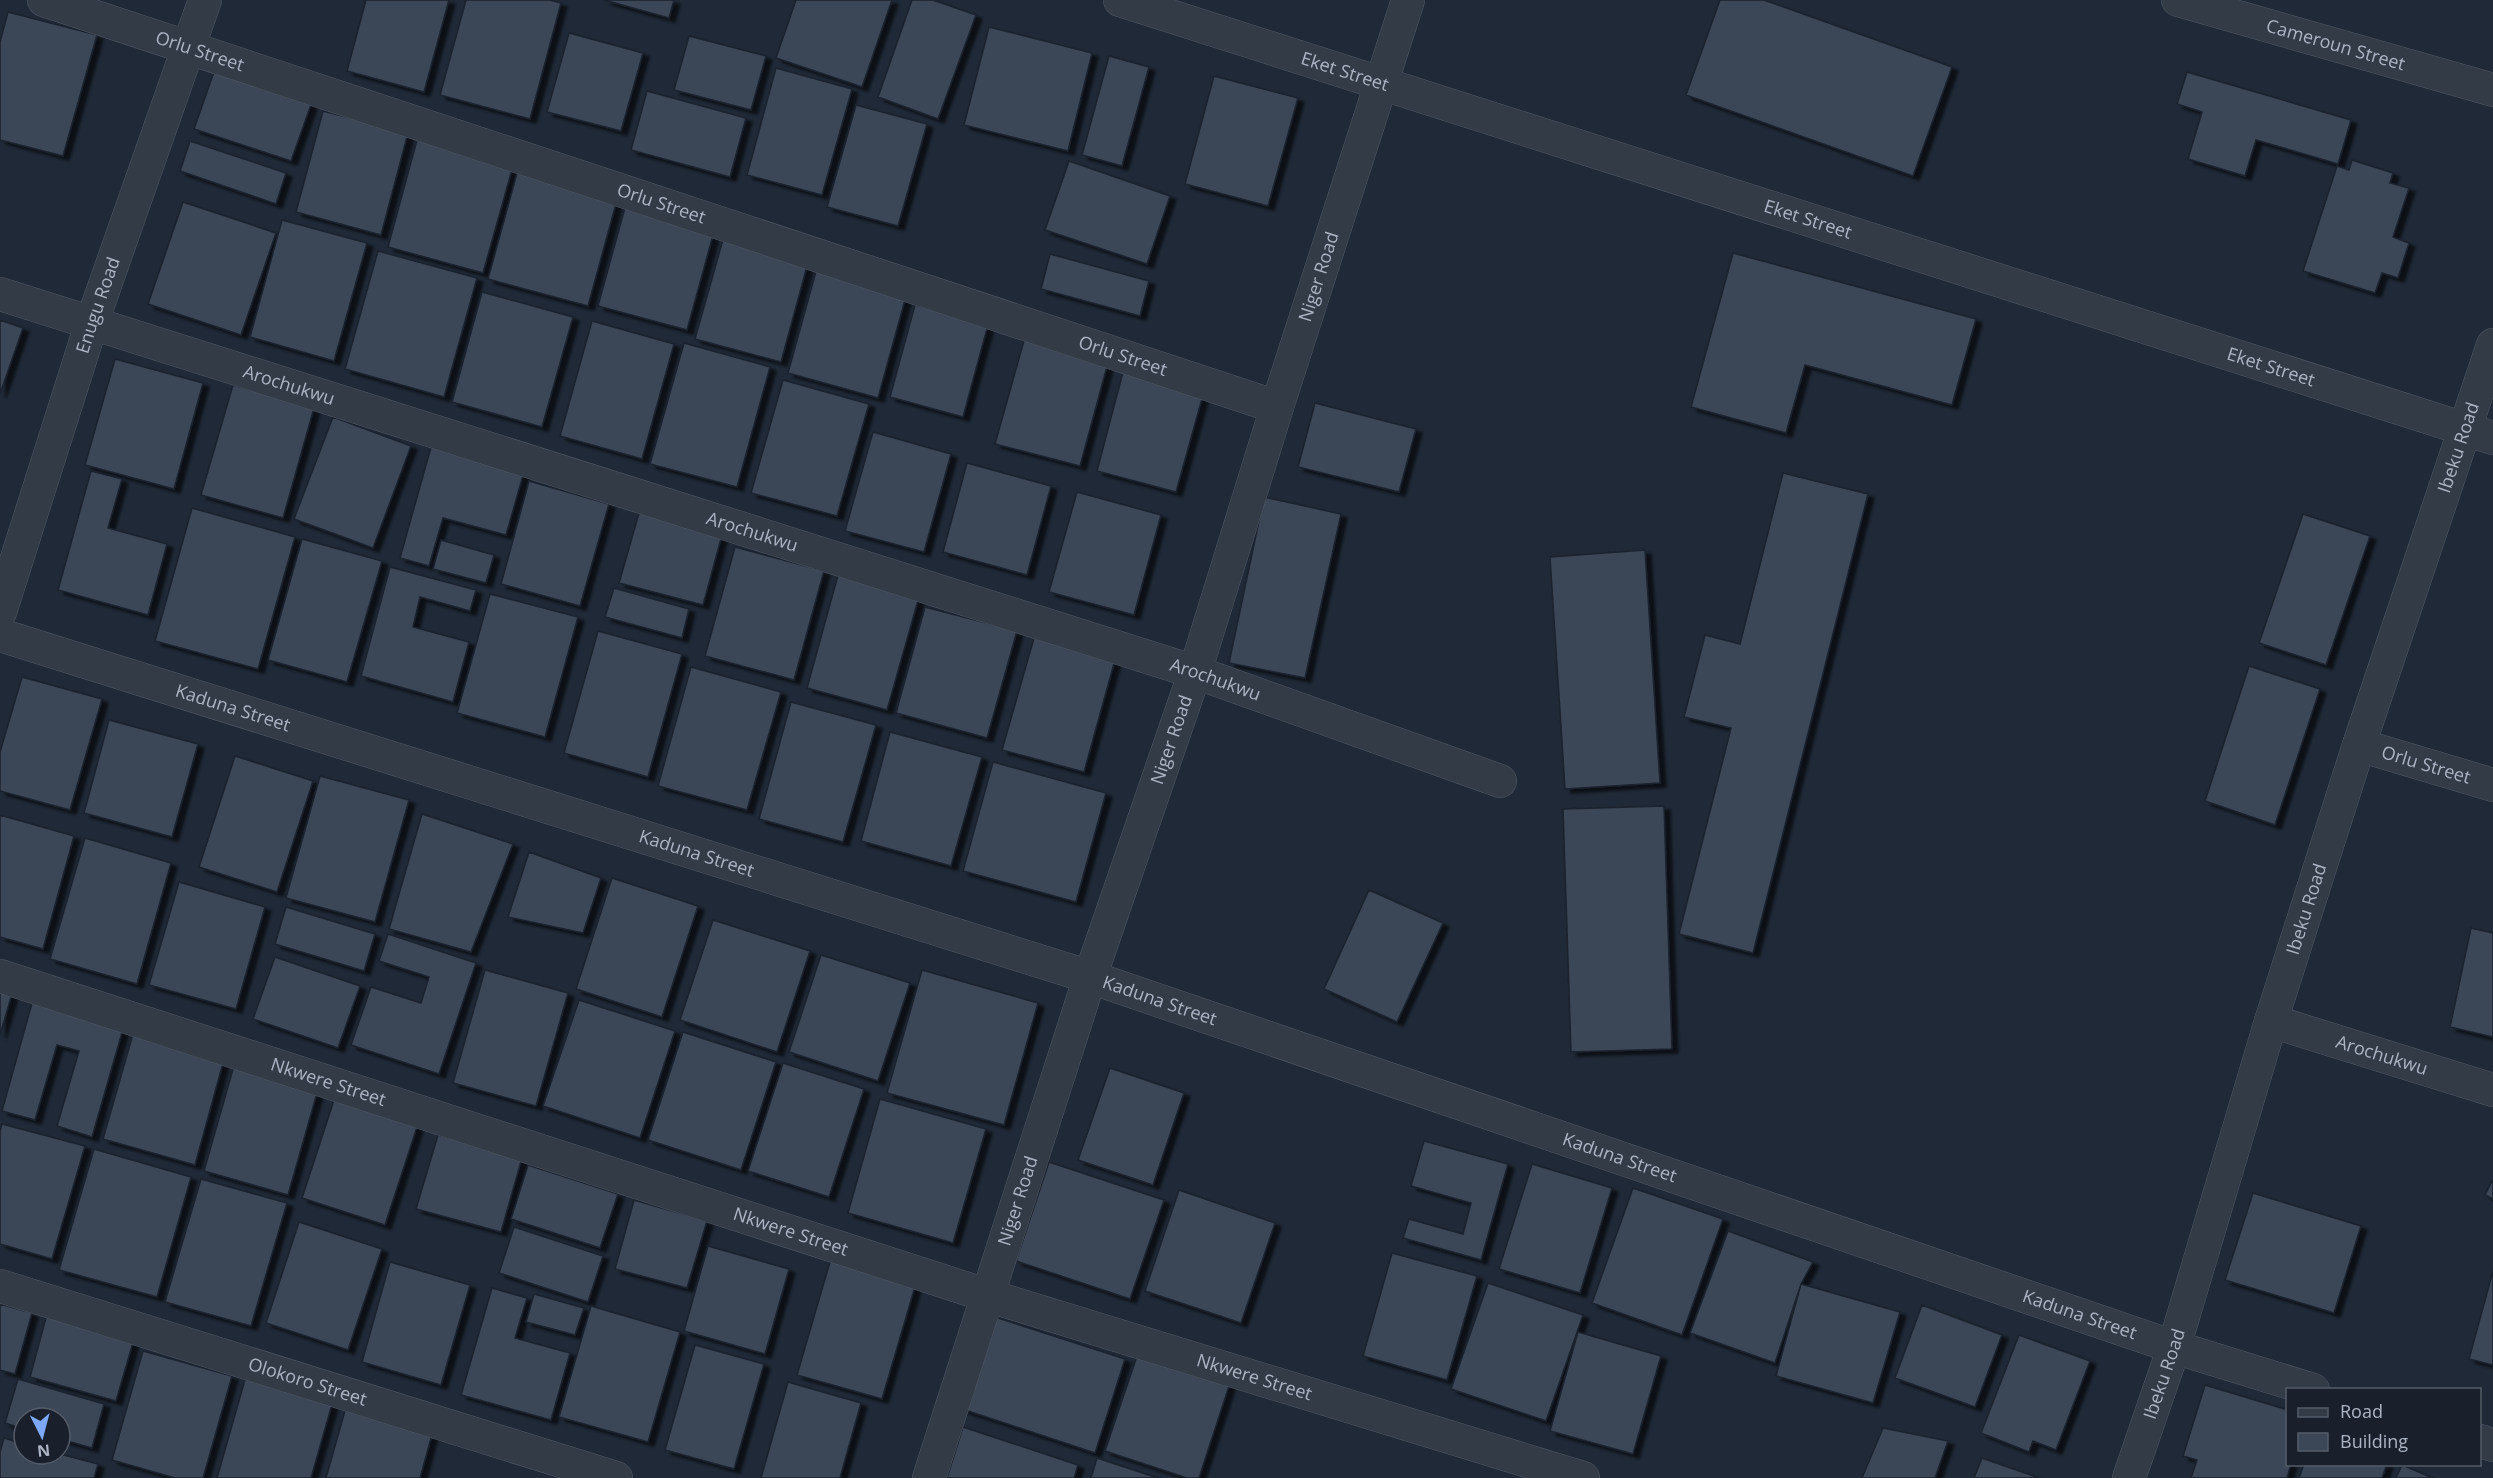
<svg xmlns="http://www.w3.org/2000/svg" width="2493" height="1478" font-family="'Open Sans',sans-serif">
  <defs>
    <filter id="shadow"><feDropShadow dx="6" dy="4" stdDeviation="1.5" flood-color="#0009"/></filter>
  </defs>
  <rect width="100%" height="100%" fill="#1f2937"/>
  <path fill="#3b4657" stroke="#1a222e" stroke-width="1.5" filter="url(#shadow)" d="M 366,0 L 449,0 L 424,92 L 347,71 Z
    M 466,0 L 550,0 L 561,3 L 530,119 L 440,95 Z
    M 604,0 L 674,0 L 669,18 Z
    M 796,0 L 892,0 L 862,87 L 776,58 Z
    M 912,0 L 933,0 L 976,15 L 938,119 L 878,97 Z
    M 1720,0 L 1764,0 L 1952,67 L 1913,176 L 1686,95 Z
    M 8,12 L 97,35 L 63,156 L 0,140 L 0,42 Z
    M 989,27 L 1092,53 L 1068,151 L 964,125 Z
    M 569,33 L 643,53 L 621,131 L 547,112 Z
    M 689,36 L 766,56 L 751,110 L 674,90 Z
    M 1109,56 L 1149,67 L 1122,166 L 1082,155 Z
    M 216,66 L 313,99 L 291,161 L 194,129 Z
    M 776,68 L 852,89 L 822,195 L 747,175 Z
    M 2187,72 L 2351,120 L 2338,164 L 2256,140 L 2245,176 L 2188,159 L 2202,112 L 2177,104 Z
    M 1214,76 L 1298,98 L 1268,206 L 1185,184 Z
    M 647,91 L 746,118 L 730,177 L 631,150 Z
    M 856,105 L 927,124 L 898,226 L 827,207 Z
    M 323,111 L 408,133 L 381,235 L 296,212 Z
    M 417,140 L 513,166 L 483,273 L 388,247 Z
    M 190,141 L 286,173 L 276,204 L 180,171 Z
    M 2352,160 L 2393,173 L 2390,183 L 2409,188 L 2393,237 L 2409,243 L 2398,278 L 2382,273 L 2375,293 L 2303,271 L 2337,166 L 2349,170 Z
    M 1069,161 L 1170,196 L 1147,264 L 1045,230 Z
    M 517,173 L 617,200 L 588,306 L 488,279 Z
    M 183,202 L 276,233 L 241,335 L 148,304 Z
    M 626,204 L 715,228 L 687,330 L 598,306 Z
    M 282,220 L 367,243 L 334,361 L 250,337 Z
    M 724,236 L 809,259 L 781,362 L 695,339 Z
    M 378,251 L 477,278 L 444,397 L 345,369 Z
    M 1733,253 L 1976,319 L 1952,405 L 1805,365 L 1786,433 L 1691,407 Z
    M 1050,254 L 1149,281 L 1140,316 L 1041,289 Z
    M 818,264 L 908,289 L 878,398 L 788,373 Z
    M 482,292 L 573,317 L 542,427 L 452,402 Z
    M 915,305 L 988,325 L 963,417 L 890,397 Z
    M 0,320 L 23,328 L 0,394 Z
    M 592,321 L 674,344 L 642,459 L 560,436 Z
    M 1025,337 L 1109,359 L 1080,466 L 995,444 Z
    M 684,343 L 770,367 L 737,487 L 650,464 Z
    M 115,359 L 203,383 L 174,489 L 85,465 Z
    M 1123,372 L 1203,395 L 1176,492 L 1097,471 Z
    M 783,380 L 869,404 L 837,516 L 751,493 Z
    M 233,385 L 314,408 L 283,518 L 201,495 Z
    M 1315,403 L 1416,429 L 1399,492 L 1298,467 Z
    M 333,417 L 411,446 L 373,548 L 294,519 Z
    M 873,432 L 951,454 L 924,552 L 845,531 Z
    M 433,440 L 526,465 L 506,535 L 443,518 L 429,566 L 400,558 Z
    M 967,463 L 1051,486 L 1027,575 L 943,552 Z
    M 91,471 L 122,479 L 108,528 L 167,544 L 148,615 L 58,590 Z
    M 1783,473 L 1868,494 L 1753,953 L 1679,934 L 1731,728 L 1684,717 L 1705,635 L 1740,644 Z
    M 529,481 L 609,504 L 580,606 L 501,584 Z
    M 1077,492 L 1161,515 L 1134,615 L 1049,592 Z
    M 1264,497 L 1341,514 L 1305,678 L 1229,663 Z
    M 192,508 L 295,537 L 258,669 L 155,641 Z
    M 639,513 L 722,535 L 703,605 L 619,583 Z
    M 2303,514 L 2370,536 L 2326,665 L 2259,643 Z
    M 302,539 L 382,561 L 347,682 L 268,660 Z
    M 441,540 L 494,555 L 486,583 L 433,569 Z
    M 735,547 L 824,571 L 794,680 L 705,656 Z
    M 1645,550 L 1660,783 L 1565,789 L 1550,557 Z
    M 390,567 L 476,590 L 470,611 L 420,597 L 413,627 L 469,642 L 453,702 L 361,676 Z
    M 838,575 L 919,597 L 887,710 L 807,688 Z
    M 614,588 L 689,609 L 682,638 L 605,617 Z
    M 490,594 L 578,617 L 545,737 L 457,713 Z
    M 925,607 L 1017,631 L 987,738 L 896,713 Z
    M 598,631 L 682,654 L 648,777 L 564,753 Z
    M 1034,638 L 1115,660 L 1084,772 L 1002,750 Z
    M 2249,666 L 2320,689 L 2275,825 L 2205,801 Z
    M 691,667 L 781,692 L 747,810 L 658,786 Z
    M 22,677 L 102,699 L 70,810 L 0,791 L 0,752 Z
    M 791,702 L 876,725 L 843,842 L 759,819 Z
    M 109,720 L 198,744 L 172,837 L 84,813 Z
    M 890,732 L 982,757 L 951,866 L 861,841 Z
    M 235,756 L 313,781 L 277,892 L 199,867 Z
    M 993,762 L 1106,793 L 1076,902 L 963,871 Z
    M 320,776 L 409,800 L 375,922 L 286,898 Z
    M 1664,806 L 1672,1049 L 1571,1052 L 1563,809 Z
    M 422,814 L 513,844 L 471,952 L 389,929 Z
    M 0,815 L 74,836 L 43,949 L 0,937 Z
    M 85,838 L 171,863 L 137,984 L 50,959 Z
    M 529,852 L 601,878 L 583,933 L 508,917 Z
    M 612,878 L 698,906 L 662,1017 L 576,989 Z
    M 179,882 L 265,907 L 236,1009 L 149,985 Z
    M 1369,890 L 1443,923 L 1397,1022 L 1324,989 Z
    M 286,907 L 375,934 L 364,971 L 275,944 Z
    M 713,920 L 810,951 L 777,1052 L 680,1020 Z
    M 2471,928 L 2493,933 L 2493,1037 L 2450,1027 Z
    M 388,934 L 476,963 L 439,1074 L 351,1045 L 371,987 L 421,1003 L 429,977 L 379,961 Z
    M 821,955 L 910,983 L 878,1081 L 789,1052 Z
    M 275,957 L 360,986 L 338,1048 L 253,1019 Z
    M 485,970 L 568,993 L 536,1106 L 453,1083 Z
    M 922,970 L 1038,1003 L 1004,1125 L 887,1093 Z
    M 0,983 L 14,987 L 0,1035 Z
    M 579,1000 L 675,1031 L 640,1138 L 543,1106 Z
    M 32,1003 L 123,1029 L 92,1137 L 57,1126 L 79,1051 L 57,1045 L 35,1120 L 2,1111 Z
    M 135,1027 L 226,1052 L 195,1165 L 103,1139 Z
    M 683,1032 L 776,1062 L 741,1170 L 648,1140 Z
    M 235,1062 L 319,1086 L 288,1195 L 204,1171 Z
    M 783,1063 L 864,1089 L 829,1197 L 748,1171 Z
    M 1110,1068 L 1184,1093 L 1153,1185 L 1078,1160 Z
    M 336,1094 L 419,1121 L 385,1225 L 302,1198 Z
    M 880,1099 L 986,1129 L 953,1243 L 848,1213 Z
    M 2,1124 L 85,1146 L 52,1259 L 0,1244 L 0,1131 Z
    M 438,1135 L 522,1158 L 501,1232 L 416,1209 Z
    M 1424,1141 L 1508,1164 L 1481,1260 L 1403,1238 L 1409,1219 L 1463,1234 L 1471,1203 L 1411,1186 Z
    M 94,1149 L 191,1177 L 157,1297 L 59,1270 Z
    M 1049,1162 L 1164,1200 L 1130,1299 L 1016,1261 Z
    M 1532,1164 L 1612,1188 L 1580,1293 L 1499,1269 Z
    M 528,1165 L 618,1194 L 600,1248 L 511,1219 Z
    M 201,1179 L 287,1203 L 251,1326 L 165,1302 Z
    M 2493,1179 L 2493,1199 L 2485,1195 Z
    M 1633,1188 L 1723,1219 L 1682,1335 L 1592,1303 Z
    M 1179,1190 L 1275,1223 L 1241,1323 L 1145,1291 Z
    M 2253,1193 L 2361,1226 L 2334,1313 L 2225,1280 Z
    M 634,1200 L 707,1221 L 687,1288 L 615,1269 Z
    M 299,1222 L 382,1249 L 348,1350 L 266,1323 Z
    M 514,1227 L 603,1256 L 588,1302 L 499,1273 Z
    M 1728,1231 L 1813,1262 L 1801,1284 L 1775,1363 L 1690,1333 Z
    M 708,1246 L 789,1269 L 765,1354 L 684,1331 Z
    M 1392,1253 L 1477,1276 L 1447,1380 L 1363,1356 Z
    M 832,1255 L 917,1280 L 882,1399 L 797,1375 Z
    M 390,1262 L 470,1285 L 441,1385 L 362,1362 Z
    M 2493,1271 L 2493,1365 L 2469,1359 Z
    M 1488,1283 L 1583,1315 L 1546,1421 L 1451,1389 Z
    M 1801,1284 L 1900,1312 L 1873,1403 L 1776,1376 Z
    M 492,1288 L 527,1298 L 515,1338 L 570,1353 L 551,1420 L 461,1395 Z
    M 534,1294 L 584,1308 L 575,1335 L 526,1322 Z
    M 0,1304 L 32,1313 L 15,1374 L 0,1370 Z
    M 1922,1305 L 2002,1335 L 1975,1407 L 1895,1378 Z
    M 591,1306 L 680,1332 L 648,1442 L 559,1417 Z
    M 47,1314 L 134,1339 L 116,1401 L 30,1377 Z
    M 992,1316 L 1125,1359 L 1095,1453 L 962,1409 Z
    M 1578,1332 L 1661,1356 L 1633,1454 L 1550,1431 Z
    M 2019,1335 L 2090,1361 L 2056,1450 L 2033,1441 L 2029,1452 L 1981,1433 Z
    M 695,1345 L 764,1364 L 734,1469 L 665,1450 Z
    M 1139,1350 L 1231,1380 L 1199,1478 L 1187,1478 L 1105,1451 Z
    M 143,1351 L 232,1376 L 203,1478 L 175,1478 L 112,1460 Z
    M 246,1376 L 333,1401 L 311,1478 L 217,1478 Z
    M 18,1379 L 104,1404 L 92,1448 L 60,1439 L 60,1418 L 24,1418 L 24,1429 L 5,1423 Z
    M 788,1382 L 861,1403 L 840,1478 L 761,1478 Z
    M 2205,1385 L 2288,1410 L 2288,1464 L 2291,1464 L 2287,1478 L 2191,1478 L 2197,1460 L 2183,1456 Z
    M 346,1407 L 433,1431 L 420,1478 L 326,1478 Z
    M 963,1427 L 1078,1465 L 1074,1478 L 947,1478 Z
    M 1883,1428 L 1948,1441 L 1935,1478 L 1862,1478 Z
    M 4,1438 L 24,1444 L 24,1454 L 60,1454 L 98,1464 L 94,1478 L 0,1478 L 0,1452 Z
    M 1097,1458 L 1158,1478 L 1091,1478 Z
    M 1982,1458 L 2039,1478 L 1974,1478 Z
    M 2304,1464 L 2387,1464 L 2382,1478 L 2299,1478 Z
    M 2402,1465 L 2433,1478 L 2396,1478 Z"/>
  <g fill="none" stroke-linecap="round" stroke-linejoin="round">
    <defs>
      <g id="minor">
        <path id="s1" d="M 44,0 L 1277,407"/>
        <path id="s2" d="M 1120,0 L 2493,438"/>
        <path id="s3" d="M 2178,0 L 2493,90"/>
        <path id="s4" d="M 0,294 L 1195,672 L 1500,781"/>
        <path id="s5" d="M 0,612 L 92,322 L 205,0"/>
        <path id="s6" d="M 0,635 L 1090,977 L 2174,1347 L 2313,1390"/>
        <path id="s7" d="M 2359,745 L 2493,785"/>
        <path id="s8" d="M 0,976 L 986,1295 L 1583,1478"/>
        <path id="s9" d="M 2271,1021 L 2493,1090"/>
        <path id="s10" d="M 0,1286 L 616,1478"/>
        <path d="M 2480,1441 L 2493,1445"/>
        <path id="s11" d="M 929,1478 L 1090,977 L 1195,672 L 1277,407 L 1408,0"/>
        <path id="s12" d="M 2129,1478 L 2174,1347 L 2271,1021 L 2359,745 L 2493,345"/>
      </g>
    </defs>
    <use href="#minor" stroke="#505865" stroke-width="34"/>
    <use href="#minor" stroke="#333b47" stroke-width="33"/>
  </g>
  <g text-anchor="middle" stroke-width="5" stroke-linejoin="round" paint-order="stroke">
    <g font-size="18" fill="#adb5c4" stroke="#19202c">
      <text dy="6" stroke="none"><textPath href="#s3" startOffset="164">Cameroun Street</textPath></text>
      <text dy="6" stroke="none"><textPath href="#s1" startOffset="164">Orlu Street</textPath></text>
      <text dy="6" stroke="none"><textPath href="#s2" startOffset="236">Eket Street</textPath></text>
      <text dy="6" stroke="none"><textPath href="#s1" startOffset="650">Orlu Street</textPath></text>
      <text dy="6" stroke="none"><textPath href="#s2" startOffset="722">Eket Street</textPath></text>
      <text dy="6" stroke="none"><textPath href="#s11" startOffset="1263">Niger Road</textPath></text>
      <text dy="6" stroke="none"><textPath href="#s5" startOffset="322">Enugu Road</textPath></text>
      <text dy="6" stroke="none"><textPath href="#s1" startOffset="1136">Orlu Street</textPath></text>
      <text dy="6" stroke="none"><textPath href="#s2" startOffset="1208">Eket Street</textPath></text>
      <text dy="6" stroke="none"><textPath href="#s4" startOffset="303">Arochukwu</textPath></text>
      <text dy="6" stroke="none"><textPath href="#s12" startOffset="1082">Ibeku Road</textPath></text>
      <text dy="6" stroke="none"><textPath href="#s4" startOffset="789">Arochukwu</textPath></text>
      <text dy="6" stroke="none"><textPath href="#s4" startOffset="1275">Arochukwu</textPath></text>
      <text dy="6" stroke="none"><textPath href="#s6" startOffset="244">Kaduna Street</textPath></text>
      <text dy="6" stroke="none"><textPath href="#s11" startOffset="777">Niger Road</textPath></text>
      <text dy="6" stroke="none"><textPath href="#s7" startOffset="70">Orlu Street</textPath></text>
      <text dy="6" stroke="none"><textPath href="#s6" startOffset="730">Kaduna Street</textPath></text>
      <text dy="6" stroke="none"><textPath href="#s12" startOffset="596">Ibeku Road</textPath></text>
      <text dy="6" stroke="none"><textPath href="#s6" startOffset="1216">Kaduna Street</textPath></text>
      <text dy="6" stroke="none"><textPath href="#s9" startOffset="116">Arochukwu</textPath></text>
      <text dy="6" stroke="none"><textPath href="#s8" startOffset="345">Nkwere Street</textPath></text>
      <text dy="6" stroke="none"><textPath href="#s6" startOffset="1702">Kaduna Street</textPath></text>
      <text dy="6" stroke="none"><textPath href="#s11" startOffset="291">Niger Road</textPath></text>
      <text dy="6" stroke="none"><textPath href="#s8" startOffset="831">Nkwere Street</textPath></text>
      <text dy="6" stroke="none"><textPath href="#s6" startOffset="2188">Kaduna Street</textPath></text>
      <text dy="6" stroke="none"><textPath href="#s12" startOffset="110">Ibeku Road</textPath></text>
      <text dy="6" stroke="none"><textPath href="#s8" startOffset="1317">Nkwere Street</textPath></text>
      <text dy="6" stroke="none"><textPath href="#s10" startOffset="322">Olokoro Street</textPath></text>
    </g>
  </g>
  <rect x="2286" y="1388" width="195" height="78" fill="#19202c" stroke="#545c69" stroke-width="1.5"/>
  <rect x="2298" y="1408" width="30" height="9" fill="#333b47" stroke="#545c69" stroke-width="1.5"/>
  <text x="2340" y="1418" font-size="18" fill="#adb5c4">Road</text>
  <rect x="2298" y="1433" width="30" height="18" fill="#3b4657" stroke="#545c69" stroke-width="1.5"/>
  <text x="2340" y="1448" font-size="18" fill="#adb5c4">Building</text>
  <g transform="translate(42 1436) rotate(174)"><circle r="28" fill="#19202c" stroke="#545c69" stroke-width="1.5"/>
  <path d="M0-4.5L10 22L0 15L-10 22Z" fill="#7ea8f9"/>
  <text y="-9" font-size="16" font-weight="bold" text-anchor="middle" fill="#adb5c4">N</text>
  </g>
</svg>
